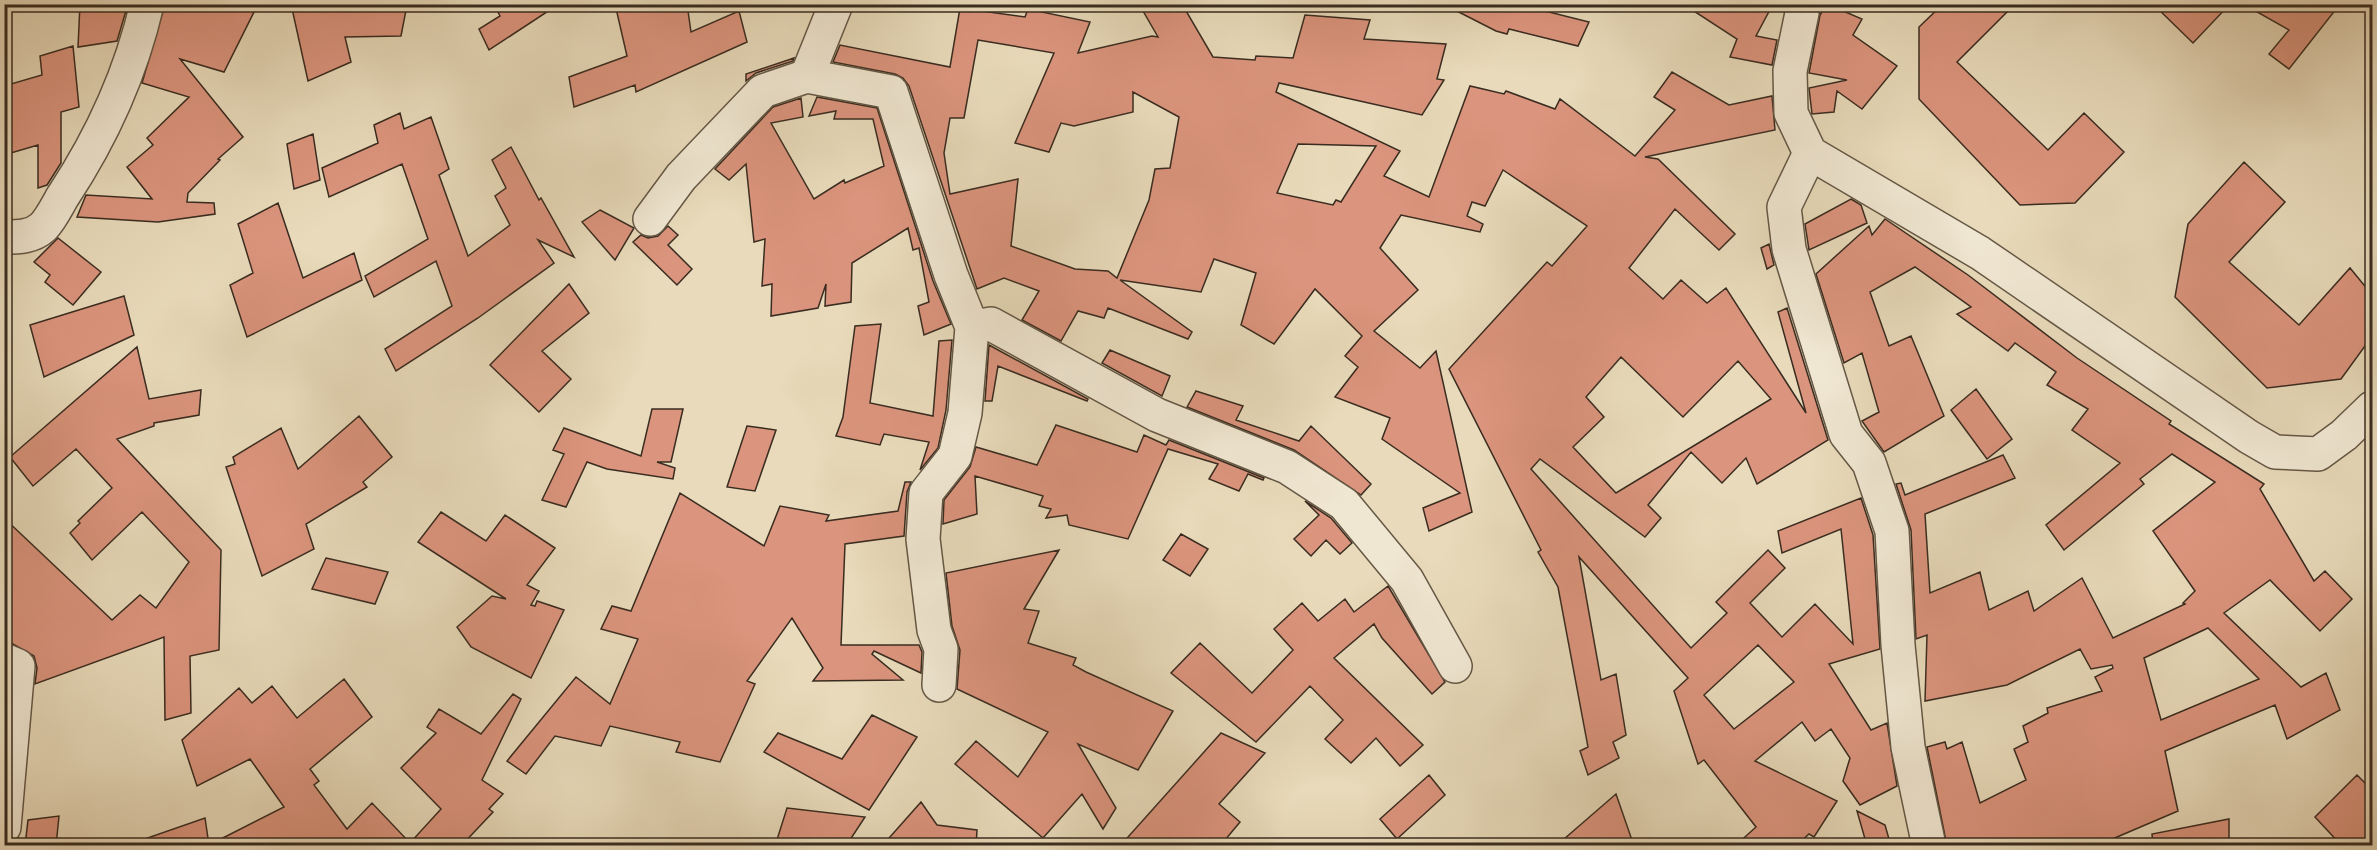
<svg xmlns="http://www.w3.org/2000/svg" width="2377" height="850" font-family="Alegreya,serif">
  <rect width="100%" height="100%" fill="#e8daba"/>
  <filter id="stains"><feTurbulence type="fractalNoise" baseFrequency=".00333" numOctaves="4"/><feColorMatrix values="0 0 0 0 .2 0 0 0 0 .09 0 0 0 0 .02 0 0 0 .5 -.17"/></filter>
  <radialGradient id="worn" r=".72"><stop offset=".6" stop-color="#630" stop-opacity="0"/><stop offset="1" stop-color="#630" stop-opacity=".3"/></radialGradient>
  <path fill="#db947d" stroke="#392c20" stroke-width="1.5" fill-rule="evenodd" d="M 80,4 L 128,4 L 117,41 L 78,47 Z
    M 165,4 L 258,4 L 224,72 L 180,59 L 243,137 L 218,159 L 220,160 L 188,193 L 187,202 L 214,203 L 215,214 L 158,222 L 77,217 L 86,195 L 152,199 L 127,167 L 153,145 L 147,138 L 189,97 L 142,83 Z
    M 291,4 L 378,6 L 407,5 L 401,36 L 345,37 L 351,62 L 308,81 Z
    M 494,4 L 559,4 L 489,50 L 479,29 L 500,16 Z
    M 615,4 L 687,4 L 691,32 L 739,11 L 747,42 L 636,92 L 635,85 L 574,107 L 569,77 L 627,56 Z
    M 1139,4 L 1182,4 L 1213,57 L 1255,60 L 1256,56 L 1293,58 L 1305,15 L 1370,20 L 1364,39 L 1446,44 L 1437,79 L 1444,80 L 1422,115 L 1279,83 L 1276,92 L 1400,151 L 1384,176 L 1429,197 L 1470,86 L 1504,94 L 1506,91 L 1555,109 L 1560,99 L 1635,156 L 1675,110 L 1654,97 L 1672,72 L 1729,105 L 1772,96 L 1775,130 L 1645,157 L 1658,159 L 1735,234 L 1719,250 L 1675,209 L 1629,268 L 1663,299 L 1681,280 L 1707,303 L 1726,288 L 1806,413 L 1778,312 L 1787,308 L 1828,440 L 1757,484 L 1746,458 L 1722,483 L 1691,452 L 1648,505 L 1661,518 L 1645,537 L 1540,459 L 1531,469 L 1691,648 L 1727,613 L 1716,602 L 1768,550 L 1785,568 L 1750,603 L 1782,637 L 1815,604 L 1853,644 L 1841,529 L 1782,553 L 1778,531 L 1861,498 L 1873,535 L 1880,649 L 1829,664 L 1871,730 L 1887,723 L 1897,786 L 1860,805 L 1843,781 L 1850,758 L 1831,729 L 1815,741 L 1802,722 L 1755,761 L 1837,801 L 1814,837 L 1809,834 L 1796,846 L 1735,846 L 1756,827 L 1704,760 L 1698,764 L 1674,691 L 1688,678 L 1579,557 L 1601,680 L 1616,674 L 1626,735 L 1613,742 L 1619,758 L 1588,775 L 1580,751 L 1588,747 L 1558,587 L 1538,552 L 1541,550 L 1449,369 L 1547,262 L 1552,266 L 1587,226 L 1503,170 L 1485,206 L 1472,202 L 1467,216 L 1483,224 L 1480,232 L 1401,215 L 1380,248 L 1418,290 L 1374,331 L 1420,368 L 1436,351 L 1472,512 L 1429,531 L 1423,508 L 1460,493 L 1382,439 L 1390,418 L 1335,397 L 1358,367 L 1345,356 L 1362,336 L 1315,289 L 1274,344 L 1241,325 L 1256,273 L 1214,259 L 1201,292 L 1120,280 L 1192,332 L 1188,339 L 1108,308 L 1104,318 L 1078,311 L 1061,341 L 1022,320 L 1039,291 L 1004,278 L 977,289 L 909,86 L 903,78 L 895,74 L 833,62 L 840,45 L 950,67 L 960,8 L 1025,17 L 1028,9 L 1090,22 L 1078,53 L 1152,36 L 1158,37 ZM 978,40 L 1054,53 L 1015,143 L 1049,152 L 1061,123 L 1074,126 L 1133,112 L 1133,92 L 1179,117 L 1170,168 L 1155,169 L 1149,200 L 1117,278 L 1108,271 L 1075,269 L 1011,246 L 1018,179 L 950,194 L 944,153 L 950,118 L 964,118 ZM 1298,144 L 1376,146 L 1341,202 L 1336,200 L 1333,205 L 1277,193 ZM 1621,357 L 1683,417 L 1738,361 L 1771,399 L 1616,493 L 1573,447 L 1604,417 L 1586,397 ZM 1758,645 L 1794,682 L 1734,729 L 1704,695 Z
    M 1443,4 L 1517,4 L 1589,22 L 1578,46 L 1509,29 L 1507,34 L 1496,31 Z
    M 1683,4 L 1773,4 L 1756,36 L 1777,40 L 1772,65 L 1730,57 L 1737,39 Z
    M 1827,4 L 1862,19 L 1853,35 L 1897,66 L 1862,109 L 1837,91 L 1834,112 L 1812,114 L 1809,88 L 1847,80 L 1809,73 L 1820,15 Z
    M 1943,4 L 2015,4 L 1957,62 L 2048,150 L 2084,113 L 2124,152 L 2075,203 L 2020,205 L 1919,99 L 1919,27 Z
    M 2153,4 L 2230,4 L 2193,43 Z
    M 2243,4 L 2340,4 L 2289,69 L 2269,54 L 2289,30 Z
    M 73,46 L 79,107 L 61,112 L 61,163 L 47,185 L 38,188 L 38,145 L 4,155 L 4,86 L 42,75 L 40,56 Z
    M 794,58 L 793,61 L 756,73 L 746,81 L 746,74 Z
    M 817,97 L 877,108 L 933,281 L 951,324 L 924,335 L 918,306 L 929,302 L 919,248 L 913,250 L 908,228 L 852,263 L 851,302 L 825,306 L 826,284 L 818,308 L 771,316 L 772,284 L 762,286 L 765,239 L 754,242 L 746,164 L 729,180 L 715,169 L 773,107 L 801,98 L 803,117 L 771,123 L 814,199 L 844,180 L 845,183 L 884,166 L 873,119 L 834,119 L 836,111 L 809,116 Z
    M 400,113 L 404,129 L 431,117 L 449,169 L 439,175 L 468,256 L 510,225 L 495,196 L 506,188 L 492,160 L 511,147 L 539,200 L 541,198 L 574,257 L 538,240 L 554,263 L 478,318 L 396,371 L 385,349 L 452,306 L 436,261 L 374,297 L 365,276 L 428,239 L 402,164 L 329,197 L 322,168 L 378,143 L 374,125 Z
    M 313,134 L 320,180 L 294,189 L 287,144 Z
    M 2244,162 L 2285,202 L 2229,262 L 2299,325 L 2350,268 L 2373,296 L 2373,335 L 2341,379 L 2267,388 L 2175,297 L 2188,224 Z
    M 1851,199 L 1861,205 L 1867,223 L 1809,250 L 1805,224 Z
    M 278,203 L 303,278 L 354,253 L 362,280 L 247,337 L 230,285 L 253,273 L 238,224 Z
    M 600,210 L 634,228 L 615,260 L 582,222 Z
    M 1885,219 L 1968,275 L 2077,358 L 2171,421 L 2169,424 L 2264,484 L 2260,489 L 2314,581 L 2325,571 L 2352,599 L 2320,631 L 2270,580 L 2224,613 L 2301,687 L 2326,673 L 2340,710 L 2287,739 L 2275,705 L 2165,751 L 2178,811 L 2110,840 L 2112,846 L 1947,846 L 1927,747 L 1945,742 L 1947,749 L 1962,742 L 1980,803 L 2026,780 L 2014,749 L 2028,742 L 2023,726 L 2048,713 L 2047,708 L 2102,691 L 2095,677 L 2113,668 L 2112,665 L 2091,669 L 2080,649 L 2007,685 L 1925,701 L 1927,635 L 1916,639 L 1911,530 L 1896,484 L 1901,483 L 1905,495 L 2003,455 L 2015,478 L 1925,514 L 1930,593 L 1980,572 L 1989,610 L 2028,591 L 2034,611 L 2082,578 L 2113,638 L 2185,604 L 2183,603 L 2195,591 L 2153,531 L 2215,482 L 2172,454 L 2140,479 L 2144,484 L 2064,550 L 2046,525 L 2120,463 L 2072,430 L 2088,409 L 2047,385 L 2056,372 L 2015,343 L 2008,351 L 1957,314 L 1971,307 L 1915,267 L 1870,292 L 1889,346 L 1911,336 L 1944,416 L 1884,452 L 1862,421 L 1879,412 L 1862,353 L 1844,363 L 1816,274 L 1869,226 L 1872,235 ZM 2208,628 L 2259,679 L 2161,720 L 2144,658 Z
    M 668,226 L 678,235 L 668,245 L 692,269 L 677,285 L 633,242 L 641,235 L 648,238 L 658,236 Z
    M 58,238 L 101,272 L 73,305 L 45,282 L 50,275 L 34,262 Z
    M 1769,244 L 1774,265 L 1767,269 L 1761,248 Z
    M 569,284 L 589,313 L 542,351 L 571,379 L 539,412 L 490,365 Z
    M 124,296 L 134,335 L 44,377 L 30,325 Z
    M 881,324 L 870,403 L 933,416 L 939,341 L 952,340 L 946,410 L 938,448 L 920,470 L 929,442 L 884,434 L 880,445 L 836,436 L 843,417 L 855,326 Z
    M 989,345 L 1088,399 L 1087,401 L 998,366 L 992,401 L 985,401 Z
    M 137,347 L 149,399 L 201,390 L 199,415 L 154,423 L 154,426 L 117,439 L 221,550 L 219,650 L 190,656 L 191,713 L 165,720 L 164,637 L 35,684 L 37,668 L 34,656 L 4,639 L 4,518 L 112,620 L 140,595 L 156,608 L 189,562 L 142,512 L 92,560 L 70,533 L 80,523 L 78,521 L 112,488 L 76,449 L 33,486 L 10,457 Z
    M 1110,350 L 1170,376 L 1162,396 L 1102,363 Z
    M 1976,389 L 2012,439 L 1987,459 L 1951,410 Z
    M 1196,391 L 1243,406 L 1236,420 L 1299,441 L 1311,426 L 1371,484 L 1361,495 L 1294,450 L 1187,407 Z
    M 652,409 L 683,409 L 671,462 L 657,462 L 675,468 L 673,479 L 607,469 L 587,462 L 566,507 L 542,500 L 564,454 L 553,450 L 564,428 L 641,456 Z
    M 359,416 L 392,457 L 363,482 L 367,487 L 306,524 L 314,549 L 262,576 L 226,467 L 235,464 L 233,457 L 281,428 L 298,469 Z
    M 1056,425 L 1137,452 L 1144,435 L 1166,445 L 1169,440 L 1264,478 L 1263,480 L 1248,474 L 1239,491 L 1209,479 L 1218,464 L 1168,449 L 1128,539 L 1069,525 L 1067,515 L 1046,518 L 1051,509 L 1039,506 L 1043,496 L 975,476 L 977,514 L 943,524 L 944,500 L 970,467 L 976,447 L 1037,465 Z
    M 747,426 L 776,430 L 755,491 L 727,487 Z
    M 905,482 L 911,482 L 907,492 L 904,536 L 845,544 L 841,645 L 919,645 L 922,652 L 921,673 L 874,651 L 872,654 L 903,680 L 813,681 L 823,668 L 792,618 L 747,681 L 755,684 L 720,762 L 676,752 L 680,742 L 610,726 L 601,746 L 555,736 L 526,774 L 507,761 L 576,677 L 610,704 L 638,639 L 601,629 L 612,606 L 631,611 L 680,493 L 764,546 L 780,506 L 829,515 L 826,521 L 898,511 Z
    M 1305,501 L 1331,518 L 1352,543 L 1340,554 L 1326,540 L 1311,556 L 1294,539 L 1319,515 Z
    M 441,512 L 486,541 L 505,515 L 555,548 L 527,585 L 539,591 L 531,605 L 535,606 L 537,601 L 564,610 L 531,678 L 471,647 L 457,627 L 492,596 L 506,599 L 418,542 Z
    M 1181,534 L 1208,549 L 1190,576 L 1163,560 Z
    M 1059,550 L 1024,609 L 1039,611 L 1028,643 L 1076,658 L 1073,665 L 1086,672 L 1173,711 L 1138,770 L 1078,744 L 1116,808 L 1103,829 L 1082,794 L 1043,838 L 955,764 L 976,741 L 1018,777 L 1048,732 L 957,689 L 960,650 L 952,626 L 946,573 Z
    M 326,558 L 388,572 L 375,604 L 312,589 Z
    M 1388,586 L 1445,682 L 1432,694 L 1382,638 L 1374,624 L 1334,658 L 1423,745 L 1400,766 L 1376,738 L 1351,763 L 1325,739 L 1343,720 L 1310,686 L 1256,742 L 1171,673 L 1200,643 L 1252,693 L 1293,650 L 1274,629 L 1302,603 L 1318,621 L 1345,599 L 1354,612 Z
    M 344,679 L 372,717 L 310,769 L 319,781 L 314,785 L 347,829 L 372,803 L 410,843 L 441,809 L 401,768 L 436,733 L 427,727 L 439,709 L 481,734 L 513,694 L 521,699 L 482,780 L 503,794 L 489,809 L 493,812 L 461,846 L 136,846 L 136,842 L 205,818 L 209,845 L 284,807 L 250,759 L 197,786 L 182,740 L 239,688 L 252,703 L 272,686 L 297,718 Z
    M 872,715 L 917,737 L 869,810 L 764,752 L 778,733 L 842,759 Z
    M 1221,733 L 1265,753 L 1219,804 L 1240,822 L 1220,846 L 1120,846 Z
    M 1429,775 L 1445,795 L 1397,839 L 1380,819 Z
    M 2357,775 L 2373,791 L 2373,846 L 2342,846 L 2315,817 Z
    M 1616,794 L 1634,846 L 1556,846 Z
    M 921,802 L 937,825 L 977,830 L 976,846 L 882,846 Z
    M 787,808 L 865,817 L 846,846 L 775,846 Z
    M 1857,811 L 1885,825 L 1891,846 L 1867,846 Z
    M 59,816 L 56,846 L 25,846 L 28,820 Z
    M 2229,819 L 2229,845 L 2153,845 L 2152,834 Z"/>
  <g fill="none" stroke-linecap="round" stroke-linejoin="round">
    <defs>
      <path id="minor" d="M 1800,4 L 1802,13 L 1790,71 L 1791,113 L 1810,153 L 1980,253 L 2249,437 L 2275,452 L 2318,454 L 2344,435 L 2372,408
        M 807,76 L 836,4
        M 1810,153 L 1784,207 L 1789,249 L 1846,434 L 1869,463 L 1892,531 L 1898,645 L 1908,747 L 1929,846
        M 650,219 L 681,177 L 763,91 L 807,76 L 891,92 L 951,275 L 972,327 L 965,413 L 955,456 L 926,493 L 923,539 L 934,630 L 941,649 L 939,685
        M 4,237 C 19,237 32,237 43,227 C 51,219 57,206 63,196 C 102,137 131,73 147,4
        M 972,327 L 991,324 L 1157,415 L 1287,467 L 1344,504 L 1407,580 L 1455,666
        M 4,660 L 18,666 L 4,827"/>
    </defs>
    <use href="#minor" stroke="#655846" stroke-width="36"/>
    <use href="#minor" stroke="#f0e7d2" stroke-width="33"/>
  </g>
  <rect width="2377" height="850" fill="none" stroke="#e8daba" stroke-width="24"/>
  <rect x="6" y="6" width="2365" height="838" fill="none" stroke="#392c20" stroke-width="3"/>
  <rect x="12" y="12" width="2353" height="826" fill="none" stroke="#392c20" stroke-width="1.5"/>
  <rect width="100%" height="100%" filter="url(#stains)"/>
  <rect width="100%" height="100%" fill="url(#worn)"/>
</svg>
